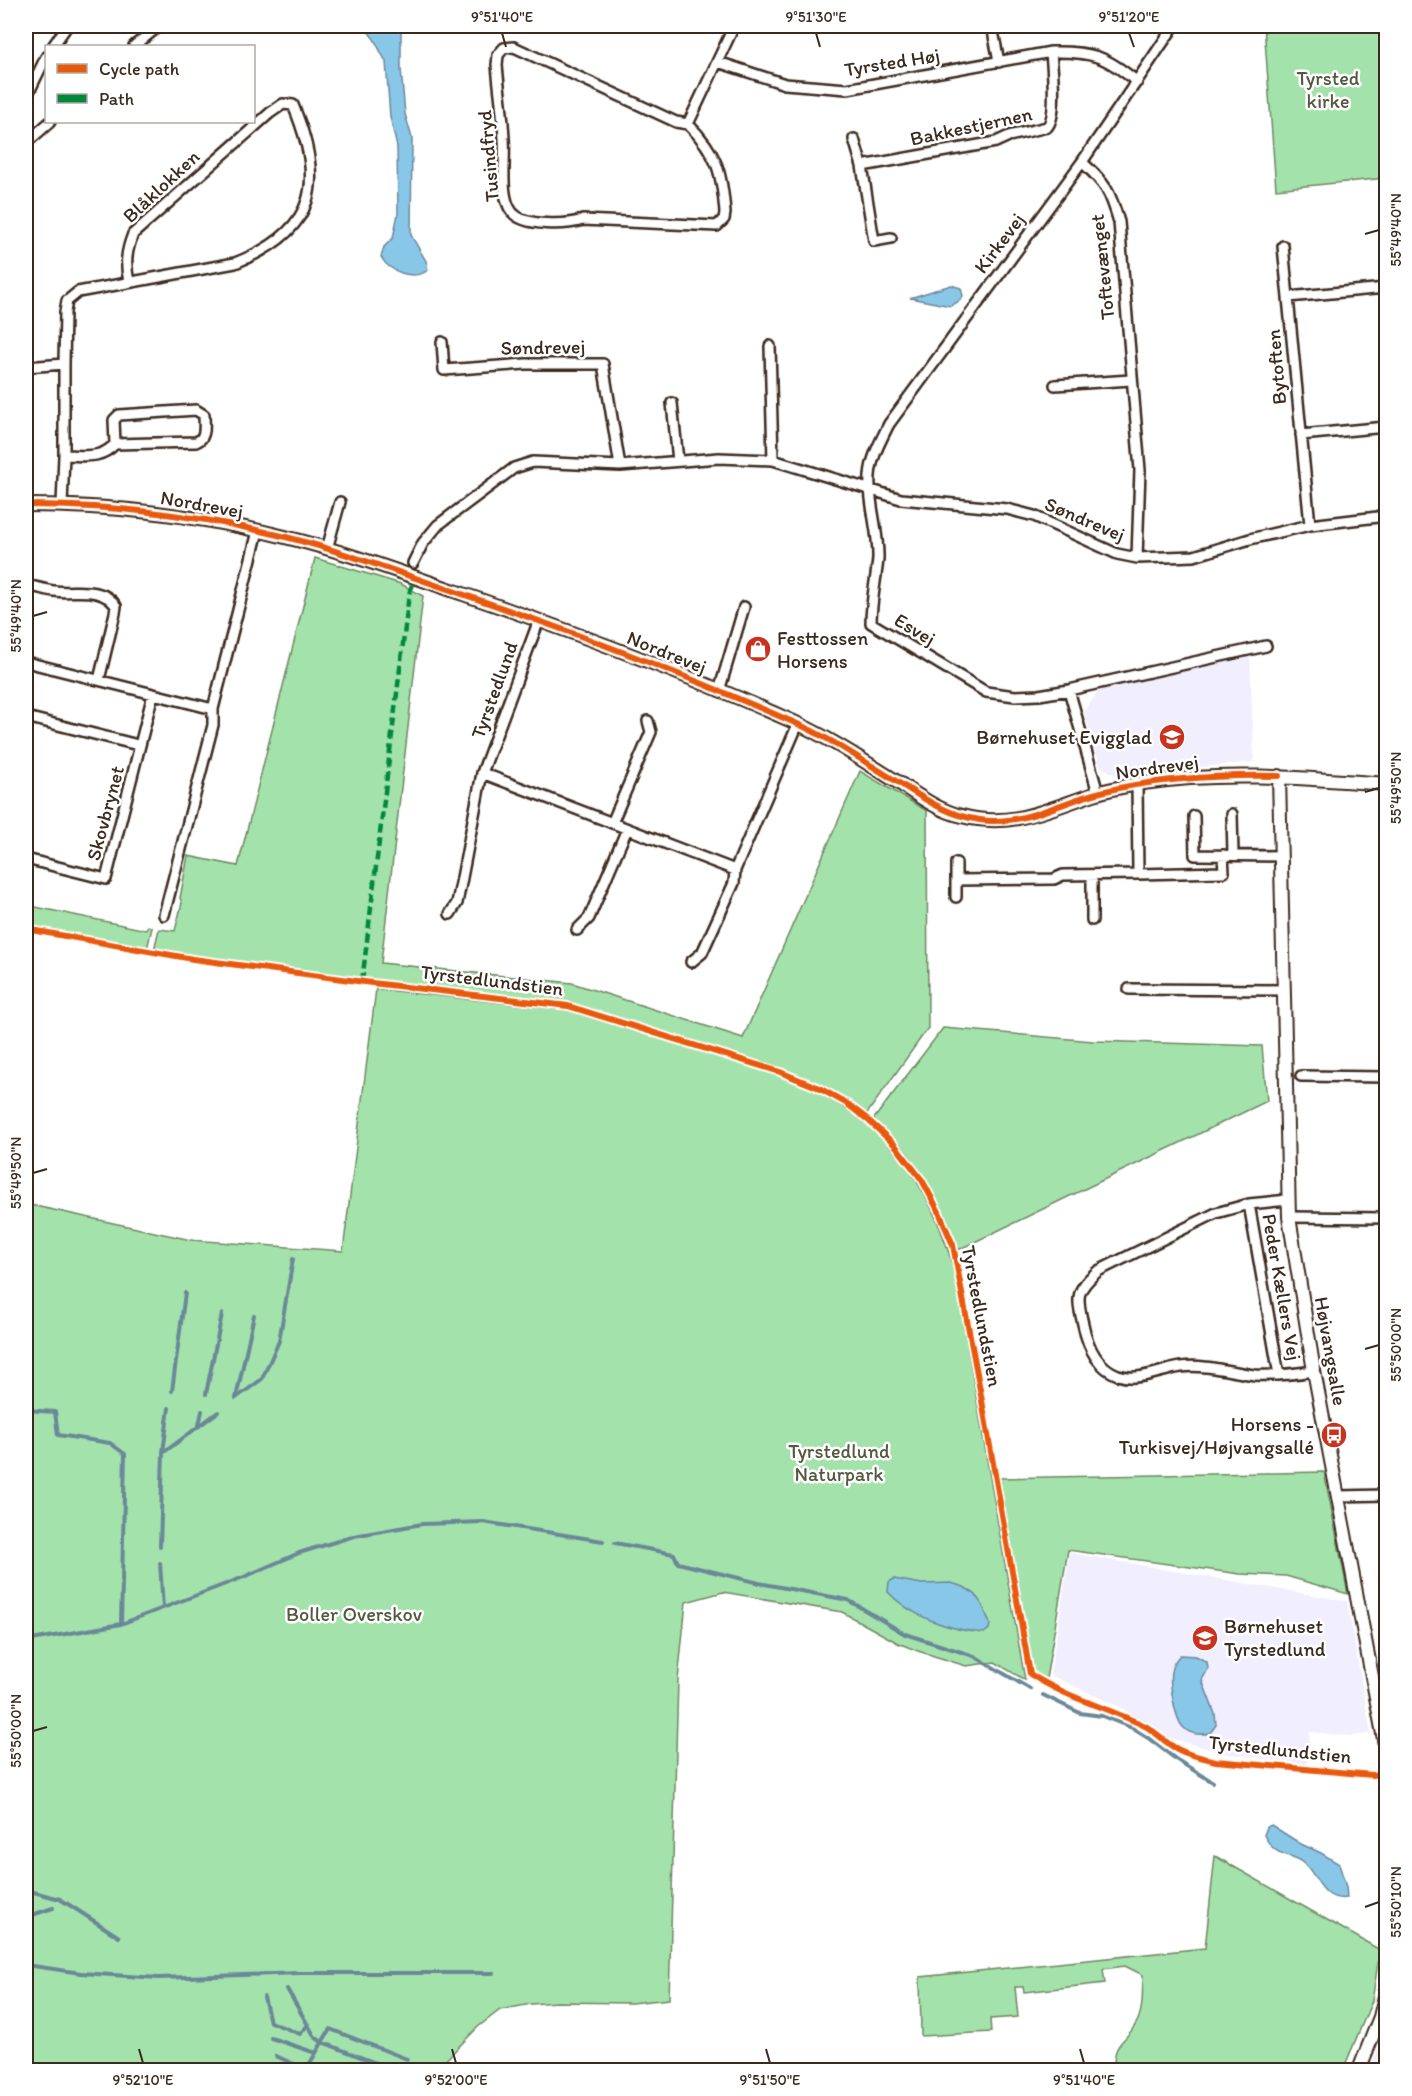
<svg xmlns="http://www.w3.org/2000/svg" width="1412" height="2096" font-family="Itim,sans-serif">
  <rect width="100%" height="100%" fill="#fff"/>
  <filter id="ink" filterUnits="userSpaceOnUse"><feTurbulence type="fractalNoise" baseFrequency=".0167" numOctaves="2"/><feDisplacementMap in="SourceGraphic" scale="12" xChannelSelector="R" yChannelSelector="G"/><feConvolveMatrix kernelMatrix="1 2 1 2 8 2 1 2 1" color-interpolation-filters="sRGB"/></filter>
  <g filter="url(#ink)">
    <path fill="#f1eefd" d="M 1250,656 L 1254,762 L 1144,772 L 1117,776 L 1100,766 L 1084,712 L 1101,687 Z
      M 1070,1553 L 1347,1601 L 1371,1734 L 1351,1736 L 1310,1732 L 1307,1764 L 1223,1753 L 1170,1738 L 1118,1706 L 1050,1675 Z
      M 1386,2027 L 1386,2065 L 1371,2067 Z"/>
    <path fill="#a3e3ab" stroke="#6f8664" stroke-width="1.5" d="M 1264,26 L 1386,26 L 1386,178 L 1276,189 Z
      M 315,558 L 401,584 L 423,596 L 381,963 L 572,983 L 743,1038 L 860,771 L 927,811 L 928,1028 L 866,1115 L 848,1100 L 820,1085 L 782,1069 L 569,1003 L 359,979 L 154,950 L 159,929 L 175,931 L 182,903 L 180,898 L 188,856 L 238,866 Z
      M 26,905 L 146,930 L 148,926 L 152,928 L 147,949 L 26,926 Z
      M 376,989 L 567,1010 L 769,1072 C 789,1079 810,1086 828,1097 C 900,1140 934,1195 955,1274 L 1025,1680 L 995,1662 L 966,1666 L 918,1651 L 898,1643 L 842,1612 L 723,1592 L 686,1602 L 678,1680 L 669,1999 L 631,2003 L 556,2002 L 531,2004 L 500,2010 L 478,2027 L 436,2070 L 26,2070 L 26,1204 L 191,1240 L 343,1251 Z
      M 943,1028 L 1093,1041 L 1262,1046 L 1267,1101 L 958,1250 C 943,1212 925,1173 898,1142 C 890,1134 881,1127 873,1120 Z
      M 1324,1472 L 1348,1594 L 1286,1576 L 1240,1574 L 1068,1550 L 1046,1679 L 1041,1680 L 1033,1673 L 1000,1478 Z
      M 1215,1856 L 1380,1950 L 1372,2001 L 1343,2070 L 1114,2070 C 1113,2039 1125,2045 1137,2022 C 1144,2008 1142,1990 1143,1975 L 1125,1966 L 1103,1969 L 1105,1983 L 1024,1992 L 1023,1987 L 1015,1987 L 1018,2017 L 990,2019 L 991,2032 L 921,2036 L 920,1977 L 1205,1948 Z"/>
    <path fill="#89c7e9" stroke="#6a8898" stroke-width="1.5" d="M 364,26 L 401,26 L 401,69 L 405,114 L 412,138 L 411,235 L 426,261 L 428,270 C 414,281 389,272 381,257 L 384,247 L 393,238 L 398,214 L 397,147 L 390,117 L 386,62 L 374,39 Z
      M 951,285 L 961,288 L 963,296 L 959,301 L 951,306 L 910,298 Z
      M 894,1579 L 922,1584 L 951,1583 L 964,1587 L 975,1594 L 983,1606 L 990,1624 L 989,1629 L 984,1633 C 950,1630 911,1617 888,1592 L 889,1582 Z
      M 1180,1655 L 1196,1656 L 1207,1662 L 1208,1669 L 1202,1680 L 1215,1714 L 1216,1725 L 1210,1733 C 1201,1735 1190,1735 1183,1727 C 1175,1719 1169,1683 1171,1672 C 1172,1665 1175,1661 1180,1655 Z
      M 1271,1825 L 1301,1844 L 1321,1853 L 1339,1864 L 1346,1887 L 1347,1898 C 1323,1902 1318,1877 1305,1864 C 1291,1851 1277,1861 1264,1835 L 1267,1827 Z"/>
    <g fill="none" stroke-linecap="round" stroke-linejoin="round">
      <path stroke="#6a8898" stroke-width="4" d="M 172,1391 L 185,1293
        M 206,1394 L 222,1314
        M 236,1398 L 262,1379 L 279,1341 L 293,1259
        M 236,1398 L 254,1315
        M 26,1410 L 55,1412 L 58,1435 L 110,1443 L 125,1454 L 121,1624
        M 199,1425 L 202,1411
        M 163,1452 L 169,1408
        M 615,1543 L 674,1554 L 678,1563 L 759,1583 L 848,1600 L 905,1634 L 974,1656 L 1030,1689
        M 160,1546 L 163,1453 L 218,1412
        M 160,1563 L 163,1608
        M 26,1641 L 121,1624 L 244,1577 L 299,1553 L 354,1536 L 422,1524 L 483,1522 L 603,1541
        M 1043,1695 L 1080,1713 L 1102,1716 L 1132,1728 L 1148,1738 L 1177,1760 L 1213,1782
        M 26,1890 L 60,1899 L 119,1937
        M 26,1917 L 53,1908
        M 26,1965 L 81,1973 L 159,1978 L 300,1973 L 493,1973
        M 287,1989 L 315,2037 L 322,2042 L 394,2070
        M 264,1997 L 270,2022 L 300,2034 L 308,2025
        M 271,2038 L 316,2053
        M 276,2056 L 307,2070
        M 306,2070 L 330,2029 L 407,2059"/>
      <defs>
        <path id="minor" d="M 992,26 L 999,62
          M 1174,26 L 1082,162 L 889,424 C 881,440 871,458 870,476 C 868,503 879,530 878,559 C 876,580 871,601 871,623 L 986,692 L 1015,696 L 1039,695 L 1069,690 L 1266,646
          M 53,46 L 67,26
          M 134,46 L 159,26
          M 718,62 L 785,84 L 847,89 L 1051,52 C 1091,51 1106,56 1137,82
          M 26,98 L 46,57
          M 688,124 C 717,153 722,172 725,213 L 724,219 L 717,226 L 583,220 C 567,225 524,227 512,212 C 499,196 506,158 504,139 C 503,114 499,89 497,65 L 498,55 L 504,48 L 514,47 L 676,122 L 688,124 L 734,26
          M 854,139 L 862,166 L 874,241 L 891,238
          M 26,143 L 50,122
          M 1082,162 C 1106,184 1110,191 1119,222 L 1140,470 L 1137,558
          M 862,166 L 996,142 L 1009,136 L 1047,127 C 1058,116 1052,68 1051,52
          M 1283,246 L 1310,525
          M 1288,297 L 1386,288
          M 442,342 L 444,370 L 526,364 L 603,364 L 620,466
          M 770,346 L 773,460
          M 64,364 L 65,312 L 67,301 L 78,292 L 235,263 C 318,231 325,181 293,105 L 283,104 L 270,113 L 133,234 C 126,252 125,263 129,282
          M 26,367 L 64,364 L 64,455 L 62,505
          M 1055,385 L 1131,380
          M 672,403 L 678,461
          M 1301,435 L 1386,427
          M 64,455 C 85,455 100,460 115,444 L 196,442 C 207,438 204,425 204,415 L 196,410 L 119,415 L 114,420 L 115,444
          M 327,549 L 340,502
          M 413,563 L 423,543 L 438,525 L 514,468 L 533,462 L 620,466 L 719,458 L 773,460 L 901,499 L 1007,509 L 1034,516 L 1117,554 L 1137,558 L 1194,556 L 1250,539 L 1310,525 L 1386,516
          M 26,586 C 36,586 44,590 54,591 C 75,594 102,585 116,606 L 115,613 L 99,680
          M 539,620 L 482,773 L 735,870 L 798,724
          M 26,662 L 213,709
          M 1069,690 L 1098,793
          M 719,691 L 744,607
          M 26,717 L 138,745
          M 1137,784 L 1138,874 L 1224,872 L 1223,855
          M 1232,814 L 1233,855
          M 1194,816 L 1195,855 L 1281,856
          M 612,823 L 651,732 L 648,721
          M 26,859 L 106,879 L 153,694
          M 956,863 L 956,897
          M 1092,875 L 1092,920
          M 956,880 L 1054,879 L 1063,875 L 1138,874
          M 450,914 L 457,903 L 461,883 L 482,773
          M 164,915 L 213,725 L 213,709 L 258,531
          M 577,930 L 589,918 L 627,829
          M 691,962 L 702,953 L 734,883 L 735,870
          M 1129,989 L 1284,990
          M 1301,1076 L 1386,1077
          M 1288,1200 L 1249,1204 L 1216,1213 L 1098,1271 C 1076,1290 1076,1296 1083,1324 C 1087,1344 1096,1367 1118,1375 C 1139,1382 1160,1370 1181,1367 C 1206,1364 1230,1372 1255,1375 C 1275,1376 1294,1374 1314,1371
          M 1249,1204 L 1279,1375
          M 1289,1217 L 1386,1218
          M 1338,1496 L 1386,1495"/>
        <path id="tertiary" d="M 26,505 C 112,505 197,515 281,536 C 344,551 405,574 466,595 C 577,633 686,674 794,722 C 830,738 865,762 899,783 C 919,796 939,811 962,816 C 1012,829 1048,809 1094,794 C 1110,789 1127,786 1143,783 C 1225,771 1305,778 1386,784
          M 1279,776 L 1289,1217 L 1314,1371 L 1386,1750
          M 1359,2070 L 1380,2017 L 1386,1992"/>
      </defs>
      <use href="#minor" stroke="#3b2a1e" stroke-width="14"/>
      <use href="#tertiary" stroke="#3b2a1e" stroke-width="16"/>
      <use href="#minor" stroke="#fff" stroke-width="9"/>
      <use href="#tertiary" stroke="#fff" stroke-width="12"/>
      <path stroke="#00873e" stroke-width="4.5" stroke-dasharray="9 4.5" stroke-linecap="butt" d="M 362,982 L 409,594 L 414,578"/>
      <defs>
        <path id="cycleway" d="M 26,505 C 112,505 198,515 282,536 C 342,551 400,573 459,593 C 572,631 683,674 793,722 C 829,737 863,761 896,781 C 923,798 948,816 980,820 C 1024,826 1060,802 1101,792 C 1159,778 1220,775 1279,776
          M 26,929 L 193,959 L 372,983 L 568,1006 L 780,1072 L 817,1087 L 846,1103 L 867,1119 L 895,1145 L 922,1180 L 939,1212 L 953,1245 L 981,1395 L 1030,1674 C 1065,1697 1105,1707 1143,1725 C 1152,1729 1160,1737 1169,1744 C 1183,1754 1199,1757 1216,1761 L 1372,1775 L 1386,1773"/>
      </defs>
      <use href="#cycleway" stroke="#fff" stroke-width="10"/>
      <use href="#cycleway" stroke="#e8590c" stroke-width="6"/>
    </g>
  </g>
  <path fill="none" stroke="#3b2a1e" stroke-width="2" d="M 502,33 L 506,47M 816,33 L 820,47M 1129,33 L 1134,47M 1365,234 L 1379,230M 33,616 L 47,612M 1365,792 L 1379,788M 33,1173 L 47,1169M 1365,1349 L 1379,1345M 33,1731 L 47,1727M 1365,1907 L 1379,1902M 139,2049 L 143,2063M 452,2049 L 456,2063M 766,2049 L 770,2063M 1080,2049 L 1084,2063"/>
  <defs>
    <symbol id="shop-disc" viewBox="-11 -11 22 22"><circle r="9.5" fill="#c8321e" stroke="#fff"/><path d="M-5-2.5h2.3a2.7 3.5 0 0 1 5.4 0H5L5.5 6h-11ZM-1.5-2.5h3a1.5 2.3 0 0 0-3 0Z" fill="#fff"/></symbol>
    <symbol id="school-disc" viewBox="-11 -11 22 22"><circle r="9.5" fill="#c8321e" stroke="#fff"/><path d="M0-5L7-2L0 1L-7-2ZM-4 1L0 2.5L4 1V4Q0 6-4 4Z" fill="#fff"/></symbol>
    <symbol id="bus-disc" viewBox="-11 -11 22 22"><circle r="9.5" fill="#c8321e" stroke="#fff"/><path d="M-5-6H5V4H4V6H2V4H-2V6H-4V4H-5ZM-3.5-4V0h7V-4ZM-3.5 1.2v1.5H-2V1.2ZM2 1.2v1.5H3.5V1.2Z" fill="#fff"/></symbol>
  </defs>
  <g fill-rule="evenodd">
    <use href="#shop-disc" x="743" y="634" width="30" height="30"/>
    <use href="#school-disc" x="1157" y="722" width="30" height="30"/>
    <use href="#bus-disc" x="1319" y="1420" width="30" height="30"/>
    <use href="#school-disc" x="1190" y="1623" width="30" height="30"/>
  </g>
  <g text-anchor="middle" stroke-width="5" stroke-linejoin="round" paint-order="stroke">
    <g font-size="20" fill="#3b2a1e" stroke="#fff">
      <text transform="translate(892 62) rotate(-9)" y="7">Tyrsted Høj</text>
      <text transform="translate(971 126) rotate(-12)" y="7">Bakkestjernen</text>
      <text transform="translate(488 156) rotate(-95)" y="7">Tusindfryd</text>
      <text transform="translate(161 186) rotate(-43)" y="7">Blåklokken</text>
      <text transform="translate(999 243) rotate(-53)" y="7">Kirkevej</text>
      <text transform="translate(1102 267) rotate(-96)" y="7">Toftevænget</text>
      <text transform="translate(543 347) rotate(-1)" y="7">Søndrevej</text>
      <text transform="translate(1276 367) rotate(-95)" y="7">Bytoften</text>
      <text transform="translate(202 504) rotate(10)" y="7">Nordrevej</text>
      <text transform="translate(1085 519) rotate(23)" y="7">Søndrevej</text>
      <text transform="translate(915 629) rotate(31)" y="7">Esvej</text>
      <text transform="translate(667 652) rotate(22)" y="7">Nordrevej</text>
      <text transform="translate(494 690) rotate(-70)" y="7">Tyrstedlund</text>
      <text transform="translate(1157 767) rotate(-8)" y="7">Nordrevej</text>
      <text transform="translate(105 813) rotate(-75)" y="7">Skovbrynet</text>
      <text transform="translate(492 980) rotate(7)" y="7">Tyrstedlundstien</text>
      <text transform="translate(1282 1287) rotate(80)" y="7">Peder Kællers Vej</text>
      <text transform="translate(982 1316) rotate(79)" y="7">Tyrstedlundstien</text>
      <text transform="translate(1331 1351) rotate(80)" y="7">Højvangsalle</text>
      <text transform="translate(1280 1749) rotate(6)" y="7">Tyrstedlundstien</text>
    </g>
    <g font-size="20" fill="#555841" stroke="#fff">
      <text x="1328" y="85">Tyrsted<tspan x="1328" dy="23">kirke</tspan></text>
      <text x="839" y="1458">Tyrstedlund<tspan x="839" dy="23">Naturpark</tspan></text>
      <text x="354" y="1621">Boller Overskov</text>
    </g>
    <g font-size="20" fill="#3b2a1e" stroke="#fff" text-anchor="start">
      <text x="777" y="645">Festtossen<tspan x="777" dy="23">Horsens</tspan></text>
      <text x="1152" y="744" text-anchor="end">Børnehuset Evigglad</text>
      <text x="1314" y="1431" text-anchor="end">Horsens -<tspan x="1314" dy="23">Turkisvej/Højvangsallé</tspan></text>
      <text x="1224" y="1633">Børnehuset<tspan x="1224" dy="23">Tyrstedlund</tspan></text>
    </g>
  </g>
  <rect width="1412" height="2096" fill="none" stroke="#fff" stroke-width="66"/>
  <rect x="45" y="45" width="210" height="78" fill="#ffffff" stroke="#b1aaa5" stroke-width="1.5"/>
  <rect x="57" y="64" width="30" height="9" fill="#e8590c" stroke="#b1aaa5" stroke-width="1.5"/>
  <text x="99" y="75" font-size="18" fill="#3b2a1e">Cycle path</text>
  <rect x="57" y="94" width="30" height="9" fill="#00873e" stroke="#b1aaa5" stroke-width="1.5"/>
  <text x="99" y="105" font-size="18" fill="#3b2a1e">Path</text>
  <rect x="33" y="33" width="1346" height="2030" fill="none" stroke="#3b2a1e" stroke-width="2"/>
  <g font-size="15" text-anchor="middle" fill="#3b2a1e">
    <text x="502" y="22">9°51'40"E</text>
    <text x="816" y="22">9°51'30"E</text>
    <text x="1129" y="22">9°51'20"E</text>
    <text transform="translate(1396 230) rotate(-90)" y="5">55°49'40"N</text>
    <text transform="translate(16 616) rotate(-90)" y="5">55°49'40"N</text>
    <text transform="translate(1396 788) rotate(-90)" y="5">55°49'50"N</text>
    <text transform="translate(16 1173) rotate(-90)" y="5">55°49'50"N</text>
    <text transform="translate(1396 1345) rotate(-90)" y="5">55°50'00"N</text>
    <text transform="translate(16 1731) rotate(-90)" y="5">55°50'00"N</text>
    <text transform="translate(1396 1902) rotate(-90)" y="5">55°50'10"N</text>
    <text x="143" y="2085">9°52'10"E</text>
    <text x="456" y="2085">9°52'00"E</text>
    <text x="770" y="2085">9°51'50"E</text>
    <text x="1084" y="2085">9°51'40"E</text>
  </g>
</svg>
